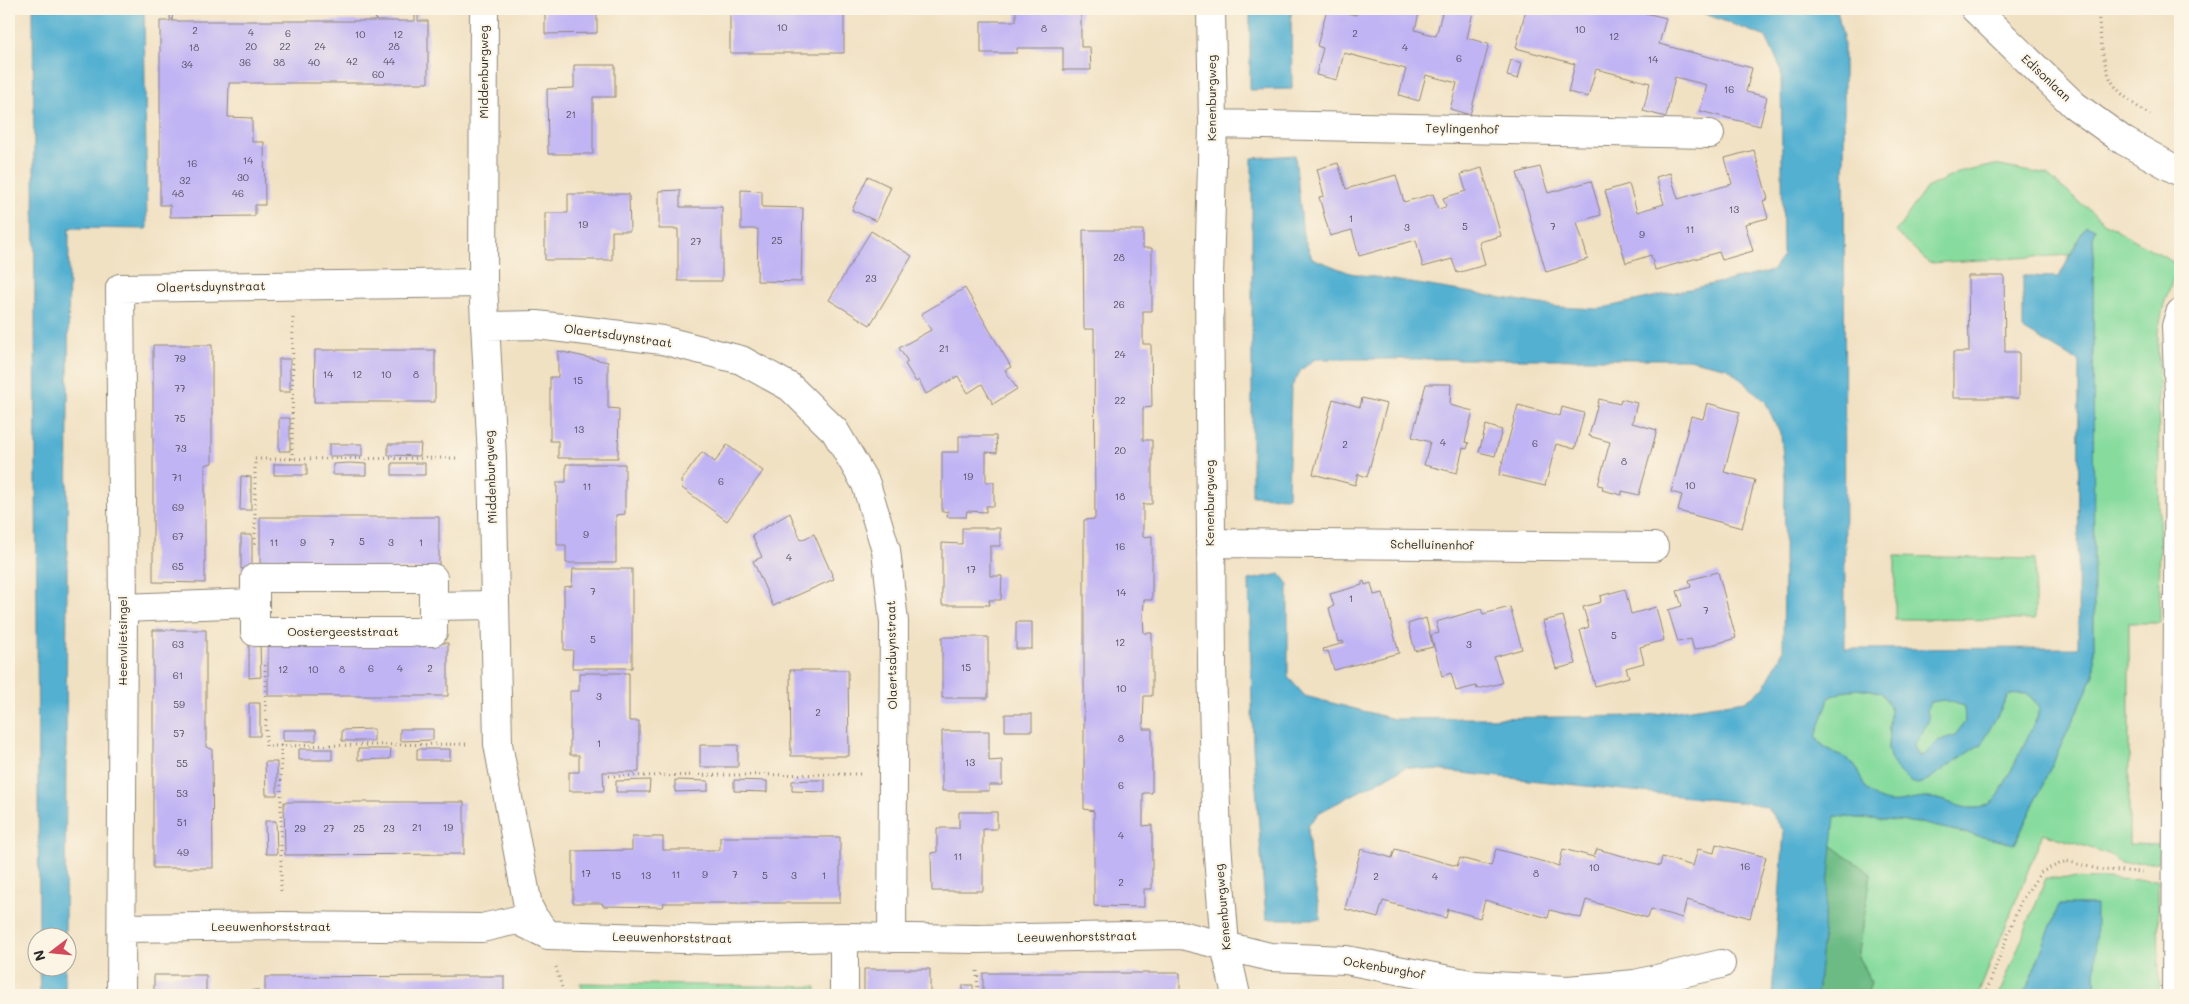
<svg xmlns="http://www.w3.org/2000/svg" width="2189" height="1004" font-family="Mali,sans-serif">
  <rect width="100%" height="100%" fill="#fcf5e5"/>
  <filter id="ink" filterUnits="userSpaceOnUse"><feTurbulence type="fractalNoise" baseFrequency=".02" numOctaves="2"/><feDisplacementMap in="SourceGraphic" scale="10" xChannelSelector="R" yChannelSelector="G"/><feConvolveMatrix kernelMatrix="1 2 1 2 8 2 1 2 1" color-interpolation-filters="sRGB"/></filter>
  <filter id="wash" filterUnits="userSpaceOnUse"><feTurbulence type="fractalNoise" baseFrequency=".0096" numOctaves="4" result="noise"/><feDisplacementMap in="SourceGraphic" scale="20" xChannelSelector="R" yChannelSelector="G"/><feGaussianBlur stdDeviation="1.12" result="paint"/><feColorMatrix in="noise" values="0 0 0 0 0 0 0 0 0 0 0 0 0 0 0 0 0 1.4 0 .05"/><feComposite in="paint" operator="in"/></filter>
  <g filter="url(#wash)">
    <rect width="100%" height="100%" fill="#f1e1c3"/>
    <path fill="#86db9d" stroke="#588364" d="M 1995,165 L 2047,175 L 2104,222 L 2178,265 L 2164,304 L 2158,332 L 2160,623 L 2129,623 L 2129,844 L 2159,845 L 2159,862 L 2119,863 L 2109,854 L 2043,833 L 1978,995 L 1867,995 L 1871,981 L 1858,958 L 1871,874 L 1831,845 L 1834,816 L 1920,823 L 2015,844 L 2094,675 L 2093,234 L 2095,229 L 2086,225 L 2070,255 L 1929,263 L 1896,232 L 1926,188 L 1958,173 Z
      M 1895,556 L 2035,559 L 2035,620 L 1895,619 Z
      M 1866,689 L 1881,692 L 1890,706 L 1888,749 L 1891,760 L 1918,784 L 1926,781 L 1982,743 L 2008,696 C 2025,691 2031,693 2039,709 L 2037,718 L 1999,795 C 1992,802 1986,808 1976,808 C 1960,810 1945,798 1928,798 C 1911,798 1894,807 1878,799 C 1860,790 1863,774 1852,763 C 1840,752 1823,750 1816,737 L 1829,698 L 1846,690 Z
      M 1945,700 L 1964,706 L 1965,722 L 1955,735 L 1938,741 L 1924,755 L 1919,756 L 1914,747 C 1922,733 1923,717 1930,702 Z
      M 2046,878 L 2158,880 L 2159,995 L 2095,995 L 2095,905 L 2059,905 L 2024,995 L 1999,995 Z
      M 580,983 L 816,987 L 816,995 L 585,995 Z"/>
    <path fill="#6cbb84" stroke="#4c7358" d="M 1831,845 L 1871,874 L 1858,958 L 1871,981 L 1867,995 L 1817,995 Z"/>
    <path fill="#52b0d1" stroke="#3e6e7e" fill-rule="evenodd" d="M 33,9 L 144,9 L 147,229 L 69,228 L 65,936 L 39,936 Z
      M 1250,9 L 1291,9 L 1292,89 L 1250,90 Z
      M 1692,9 L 1837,9 L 1844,43 L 1845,649 L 2078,648 L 2079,362 L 2023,329 L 2023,276 L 2059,277 L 2086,225 L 2095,229 L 2093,234 L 2094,675 L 2015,844 L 1920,823 L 1835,816 L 1817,995 L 1772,995 L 1784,831 L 1767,808 L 1755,804 L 1406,767 L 1320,812 L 1308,825 L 1310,858 L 1321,919 L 1266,919 L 1253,748 L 1249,580 L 1280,574 L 1288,584 L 1288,677 L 1305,696 L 1394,719 L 1642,716 L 1745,701 L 1764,688 L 1783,651 L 1785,477 L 1781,436 L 1765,401 L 1728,368 L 1688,359 L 1315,359 L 1301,370 L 1291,388 L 1288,497 L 1252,496 L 1252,158 L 1295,155 L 1303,235 L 1312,258 L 1350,273 L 1558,307 L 1598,309 L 1772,271 L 1783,256 L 1781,69 L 1766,37 ZM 1866,689 L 1881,692 L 1890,706 L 1888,749 L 1891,760 L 1899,772 L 1910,782 L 1918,784 L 1926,781 L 1982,743 L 2008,696 C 2025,691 2031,693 2039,709 L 2037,718 L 1999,795 C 1992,802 1986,808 1976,808 C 1960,810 1945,798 1928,798 C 1911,798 1894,807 1879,799 C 1860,790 1863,774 1852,763 C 1840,752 1823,751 1816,737 L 1829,698 L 1846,690 ZM 1945,700 L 1964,706 L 1965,722 L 1955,735 L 1938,741 L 1924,755 L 1919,756 L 1914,747 L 1929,720 L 1927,709 L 1930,702 Z
      M 2059,905 L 2096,905 L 2095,995 L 2024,995 Z
      M 39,967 L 65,967 L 65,995 L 40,995 Z
      M 1340,989 L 1341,995 L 1277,995 L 1276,992 L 1282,990 Z"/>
    <g id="blocks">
      <path fill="#c0b4f4" d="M 170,9 L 173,11 L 172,21 L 375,21 L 376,17 L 376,21 L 415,21 L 415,9 L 418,9 L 418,21 L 428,21 L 428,83 L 229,83 L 228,117 L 252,118 L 252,142 L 264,142 L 265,205 L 255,205 L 255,216 L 170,217 L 170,205 L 160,205 L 160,21 L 170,21 Z
        M 545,9 L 597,9 L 597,33 L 545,34 Z
        M 730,9 L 844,9 L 844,53 L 730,53 Z
        M 1016,9 L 1081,9 L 1081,47 L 1090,47 L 1091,70 L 1063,70 L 1063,48 L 1017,48 L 1017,53 L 981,53 L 981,21 L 1016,21 Z
        M 1327,9 L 1356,15 L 1358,9 L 1420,9 L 1415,30 L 1436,36 L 1443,9 L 1461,9 L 1473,12 L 1467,38 L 1489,44 L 1470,115 L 1450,109 L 1457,83 L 1426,75 L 1419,101 L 1399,95 L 1406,69 L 1344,53 L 1337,80 L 1316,75 L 1323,48 L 1317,46 Z
        M 1526,9 L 1629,9 L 1666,18 L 1659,44 L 1752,68 L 1746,92 L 1767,97 L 1760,126 L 1700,111 L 1707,85 L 1675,77 L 1666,117 L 1643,111 L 1650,83 L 1620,75 L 1596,69 L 1588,97 L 1568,92 L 1575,64 L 1516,48 Z
        M 1511,60 L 1522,63 L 1518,79 L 1507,76 Z
        M 574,65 L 615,65 L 615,97 L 593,97 L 593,154 L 548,154 L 547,89 L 574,88 Z
        M 1754,150 L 1768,199 L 1763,201 L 1768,218 L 1745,224 L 1753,251 L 1722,260 L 1719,252 L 1655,270 L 1651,255 L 1626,263 L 1605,191 L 1629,184 L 1637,212 L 1664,204 L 1656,177 L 1670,173 L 1678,199 L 1732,184 L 1725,158 Z
        M 1338,163 L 1346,189 L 1396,175 L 1404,202 L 1433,194 L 1438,209 L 1446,207 L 1443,198 L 1466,191 L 1461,174 L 1482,168 L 1501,236 L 1479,242 L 1485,265 L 1457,273 L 1452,259 L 1423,267 L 1416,240 L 1359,256 L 1352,230 L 1330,236 L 1319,197 L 1324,196 L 1317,169 Z
        M 1540,167 L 1548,193 L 1591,181 L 1601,215 L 1577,222 L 1588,259 L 1546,272 L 1517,173 Z
        M 868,176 L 891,187 L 876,221 L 852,210 Z
        M 680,190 L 680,207 L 722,207 L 722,281 L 678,281 L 678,229 L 659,229 L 659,191 Z
        M 741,190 L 762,191 L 762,207 L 803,208 L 801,282 L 757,281 L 758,229 L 741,229 Z
        M 568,194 L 629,194 L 630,231 L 612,231 L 612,260 L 545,260 L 545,213 L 568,213 Z
        M 1083,230 L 1143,230 L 1143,248 L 1152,248 L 1152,311 L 1143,311 L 1143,344 L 1151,344 L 1152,407 L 1143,408 L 1143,440 L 1152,440 L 1152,504 L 1143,504 L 1143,537 L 1152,536 L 1152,600 L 1144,600 L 1143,617 L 1144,633 L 1152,633 L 1152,696 L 1144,696 L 1143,729 L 1152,729 L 1152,793 L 1143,793 L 1143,826 L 1152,825 L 1152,889 L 1144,889 L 1144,907 L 1094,906 L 1094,811 L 1084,809 L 1084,520 L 1095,519 L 1094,329 L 1084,329 Z
        M 871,231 L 912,256 L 870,325 L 829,300 Z
        M 1968,276 L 2004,276 L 2005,352 L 2019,352 L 2019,398 L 1953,398 L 1953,352 L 1969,352 Z
        M 965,288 L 1011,367 L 1005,370 L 1017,389 L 993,404 L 982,384 L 968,393 L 958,376 L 926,394 L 919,380 L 916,382 L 905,364 L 908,362 L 899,348 L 931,330 L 921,314 Z
        M 153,345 L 212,345 L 212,463 L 205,465 L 205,583 L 153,582 Z
        M 315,350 L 435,350 L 435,402 L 314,402 Z
        M 558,351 L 608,362 L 608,408 L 619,409 L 618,458 L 558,458 L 558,441 L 550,441 L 550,377 L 558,377 Z
        M 279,359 L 290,359 L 290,392 L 279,392 Z
        M 1426,384 L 1451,384 L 1450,405 L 1473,411 L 1465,442 L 1469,443 L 1467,449 L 1463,448 L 1457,473 L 1424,465 L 1430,442 L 1412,437 Z
        M 1362,398 L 1387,404 L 1367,477 L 1358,474 L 1355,485 L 1313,474 L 1333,399 L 1360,407 Z
        M 1599,399 L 1620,404 L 1621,399 L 1637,403 L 1632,423 L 1657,430 L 1639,495 L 1622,491 L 1622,495 L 1602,490 L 1603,486 L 1598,485 L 1610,442 L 1589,436 Z
        M 1707,403 L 1740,412 L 1724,472 L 1755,480 L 1742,528 L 1678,511 L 1682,495 L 1671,492 L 1691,416 L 1703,419 Z
        M 1518,405 L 1560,416 L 1562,407 L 1584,413 L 1575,449 L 1556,444 L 1545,486 L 1499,475 Z
        M 279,418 L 290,418 L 290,451 L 279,451 Z
        M 1486,425 L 1502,430 L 1495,456 L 1479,452 Z
        M 959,436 L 996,436 L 997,453 L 986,452 L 986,482 L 994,482 L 994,506 L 986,506 L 986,512 L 967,511 L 966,517 L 947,517 L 948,511 L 942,512 L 942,452 L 959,452 Z
        M 329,444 L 362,444 L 362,456 L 329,456 Z
        M 388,444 L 421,444 L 420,456 L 388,455 Z
        M 727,445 L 763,471 L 727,521 L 682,488 L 681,481 L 702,452 L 715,462 Z
        M 350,463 L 366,464 L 366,475 L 333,475 L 333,464 Z
        M 392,463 L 425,463 L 425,475 L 392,475 Z
        M 274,464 L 307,464 L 307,475 L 274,475 Z
        M 566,464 L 625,464 L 625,514 L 616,515 L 616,563 L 566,563 L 566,545 L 557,545 L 557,482 L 566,482 Z
        M 241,476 L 251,477 L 251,510 L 240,510 Z
        M 790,513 L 801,540 L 814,534 L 834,579 L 773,606 L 753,561 L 762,557 L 752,535 Z
        M 260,517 L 439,517 L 439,569 L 260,569 Z
        M 962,528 L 1000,528 L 1000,546 L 990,546 L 990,576 L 1002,576 L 1001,600 L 989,600 L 990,605 L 942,605 L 942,543 L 962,544 Z
        M 241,535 L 252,535 L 252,568 L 241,569 Z
        M 573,569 L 632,569 L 632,668 L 572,668 L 573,650 L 564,650 L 564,587 L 572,586 Z
        M 1718,572 L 1736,638 L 1694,650 L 1691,639 L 1678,642 L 1668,610 L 1682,606 L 1677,591 L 1691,587 L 1689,580 Z
        M 1364,581 L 1365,585 L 1371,583 L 1374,595 L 1383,593 L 1399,653 L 1334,670 L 1328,651 L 1324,652 L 1323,649 L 1344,643 L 1343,641 L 1338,642 L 1329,608 L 1334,606 L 1330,594 L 1362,585 L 1362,582 Z
        M 1625,589 L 1631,614 L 1656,607 L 1664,640 L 1640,647 L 1644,663 L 1626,668 L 1629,677 L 1595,686 L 1580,630 L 1589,627 L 1583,607 L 1601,602 L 1600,596 Z
        M 1510,607 L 1522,649 L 1494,657 L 1502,683 L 1477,689 L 1476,686 L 1456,691 L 1451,673 L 1442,676 L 1431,635 L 1439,633 L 1436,622 L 1481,609 L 1483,614 Z
        M 1563,616 L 1576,664 L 1556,669 L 1543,621 Z
        M 1426,618 L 1433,647 L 1415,651 L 1408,624 Z
        M 1016,622 L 1032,622 L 1032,649 L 1016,649 Z
        M 153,630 L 206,630 L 206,747 L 212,749 L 213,868 L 153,868 Z
        M 942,637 L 988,637 L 988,698 L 942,698 Z
        M 268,643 L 448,643 L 448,696 L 268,696 Z
        M 260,644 L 261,677 L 249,678 L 249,645 Z
        M 790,670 L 848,670 L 849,756 L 791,756 Z
        M 579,673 L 629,673 L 629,721 L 639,721 L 639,772 L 603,772 L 604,791 L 569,791 L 569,772 L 579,772 L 579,755 L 570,755 L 570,691 L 579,691 Z
        M 249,703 L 260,703 L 260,736 L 249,736 Z
        M 1005,714 L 1032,714 L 1032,731 L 1005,731 Z
        M 374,729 L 374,741 L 342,741 L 342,730 Z
        M 400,729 L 433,729 L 433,740 L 400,741 Z
        M 283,730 L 316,730 L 316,741 L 283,741 Z
        M 942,731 L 989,731 L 989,761 L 1002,760 L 1002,785 L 989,785 L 989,791 L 942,791 Z
        M 700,745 L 738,745 L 738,767 L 700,767 Z
        M 299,749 L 332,749 L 332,760 L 299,760 Z
        M 358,749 L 391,749 L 390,759 L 358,760 Z
        M 417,749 L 450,749 L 450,760 L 417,760 Z
        M 265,762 L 277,762 L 277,795 L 266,795 Z
        M 650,780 L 649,792 L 616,792 L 616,781 Z
        M 675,780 L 708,781 L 708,791 L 675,792 Z
        M 734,780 L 767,781 L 767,792 L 734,791 Z
        M 810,780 L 825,780 L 825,792 L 792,791 L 792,781 Z
        M 284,802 L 464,802 L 464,854 L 285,855 Z
        M 959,812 L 997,812 L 997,829 L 983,829 L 983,891 L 932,891 L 931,853 L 937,852 L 937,828 L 959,828 Z
        M 265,821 L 276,821 L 277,854 L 266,854 Z
        M 632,837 L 663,837 L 663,850 L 720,850 L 720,837 L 840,837 L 840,903 L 663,903 L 664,906 L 662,907 L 603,906 L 602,903 L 573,903 L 573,851 L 632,850 Z
        M 1716,844 L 1766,857 L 1750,918 L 1687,900 L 1682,918 L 1651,909 L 1648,918 L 1586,900 L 1581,918 L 1550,910 L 1548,918 L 1485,900 L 1480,918 L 1448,909 L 1446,918 L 1383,901 L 1378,918 L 1345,909 L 1361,849 L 1392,858 L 1395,849 L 1457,866 L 1460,858 L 1491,866 L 1496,849 L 1559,866 L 1563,849 L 1594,857 L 1597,849 L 1660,866 L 1662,857 L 1693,866 L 1698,849 L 1714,853 Z
        M 864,969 L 930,969 L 930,995 L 864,995 Z
        M 983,973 L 1180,973 L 1180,995 L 983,995 Z
        M 154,975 L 206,975 L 206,995 L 154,995 Z
        M 474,976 L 504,976 L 504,995 L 265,995 L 265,977 Z
        M 963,985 L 973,985 L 973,995 L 963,995 Z
        M 258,990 L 258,995 L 244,995 L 244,991 Z"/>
    </g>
  </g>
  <g filter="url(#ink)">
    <use href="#blocks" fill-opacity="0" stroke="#8e8677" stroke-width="1"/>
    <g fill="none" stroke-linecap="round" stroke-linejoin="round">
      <defs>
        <path id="street" d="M 484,9 L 483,283 L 492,458 L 498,744 L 528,906 L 534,918 L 548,935
          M 1211,9 L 1213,124 L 1209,278 L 1212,666 L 1217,843 L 1225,946 L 1236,995
          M 1213,124 L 1710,134
          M 485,326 L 537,325 L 662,340 L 741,360 L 790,387 L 835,431 L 866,484 L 886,550 L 894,622 L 892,938
          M 1210,543 L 1654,547
          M 255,578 L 433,578 L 433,632 L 255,632 Z
          M 433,606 L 494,605
          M 123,608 L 254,603
          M 122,928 L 281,926 L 482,928 L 517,920 L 548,935 L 717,940 L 844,937 L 977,939 L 1181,935 L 1270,957 L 1346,960 L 1475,985 L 1568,990 L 1635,984 L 1721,964
          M 121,995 L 123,608 L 120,288 L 483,283
          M 844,995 L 844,937
          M 2176,995 L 2179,396 L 2176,326 L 2180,313"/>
        <path id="secondary" d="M 1975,9 L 2074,105 L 2124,141 L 2180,172"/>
      </defs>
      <use href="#street" stroke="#8e8677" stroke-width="30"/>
      <use href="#secondary" stroke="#8e8677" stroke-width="30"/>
      <path stroke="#8e8677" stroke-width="3" stroke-dasharray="1 4" stroke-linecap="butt" d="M 2098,9 C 2100,32 2101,56 2110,78 C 2117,93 2136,106 2150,115
        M 292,459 L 293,317
        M 255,544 L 255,459 L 460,458
        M 265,665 L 266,746 L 466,744
        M 281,745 L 281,895
        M 609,776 L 860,774
        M 556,967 L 564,995
        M 977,971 L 978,995
        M 1985,995 L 2021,901 L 2041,872 L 2066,861 L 2102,870 L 2145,872"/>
      <use href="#street" stroke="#fff" stroke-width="28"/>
      <use href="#secondary" stroke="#fff" stroke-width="28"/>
    </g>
  </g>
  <g text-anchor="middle" stroke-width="4" stroke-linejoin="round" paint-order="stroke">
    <g font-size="10" fill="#504d5d">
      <text x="782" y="31">10</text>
      <text x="1044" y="32">8</text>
      <text x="1580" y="33">10</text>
      <text x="195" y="34">2</text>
      <text x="251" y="36">4</text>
      <text x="288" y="37">6</text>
      <text x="1355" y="37">2</text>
      <text x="360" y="38">10</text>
      <text x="398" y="38">12</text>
      <text x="1614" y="40">12</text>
      <text x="251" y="50">20</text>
      <text x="285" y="50">22</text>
      <text x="320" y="50">24</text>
      <text x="394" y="50">28</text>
      <text x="194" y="51">18</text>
      <text x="1405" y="51">4</text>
      <text x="1459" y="62">6</text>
      <text x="1653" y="63">14</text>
      <text x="352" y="65">42</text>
      <text x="389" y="65">44</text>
      <text x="245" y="66">36</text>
      <text x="279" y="66">38</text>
      <text x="314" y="66">40</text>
      <text x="187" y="68">34</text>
      <text x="378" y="78">60</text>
      <text x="1729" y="93">16</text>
      <text x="571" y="118">21</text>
      <text x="248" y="164">14</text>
      <text x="192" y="167">16</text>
      <text x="243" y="181">30</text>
      <text x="185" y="184">32</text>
      <text x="178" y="197">48</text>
      <text x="238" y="197">46</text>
      <text x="1734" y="213">13</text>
      <text x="1351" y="222">1</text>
      <text x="583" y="228">19</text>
      <text x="1465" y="230">5</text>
      <text x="1553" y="230">7</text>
      <text x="1407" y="231">3</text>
      <text x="1690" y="233">11</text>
      <text x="1642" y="238">9</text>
      <text x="777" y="244">25</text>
      <text x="696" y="245">27</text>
      <text x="1119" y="261">28</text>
      <text x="871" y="282">23</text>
      <text x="1119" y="308">26</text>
      <text x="944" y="352">21</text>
      <text x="1120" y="358">24</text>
      <text x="180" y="362">79</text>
      <text x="328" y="378">14</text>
      <text x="357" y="378">12</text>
      <text x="386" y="378">10</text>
      <text x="416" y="378">8</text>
      <text x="578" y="384">15</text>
      <text x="180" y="392">77</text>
      <text x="1120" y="404">22</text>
      <text x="180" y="422">75</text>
      <text x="579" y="433">13</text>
      <text x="1443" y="446">4</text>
      <text x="1535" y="447">6</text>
      <text x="1345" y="448">2</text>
      <text x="181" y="452">73</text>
      <text x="1120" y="454">20</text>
      <text x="1624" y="465">8</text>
      <text x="968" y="480">19</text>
      <text x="177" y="481">71</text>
      <text x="721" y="485">6</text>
      <text x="1690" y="489">10</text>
      <text x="587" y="490">11</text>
      <text x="1120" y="500">18</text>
      <text x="178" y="511">69</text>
      <text x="586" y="538">9</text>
      <text x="178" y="540">67</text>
      <text x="362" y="545">5</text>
      <text x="274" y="546">11</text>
      <text x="303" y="546">9</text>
      <text x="332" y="546">7</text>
      <text x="391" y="546">3</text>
      <text x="421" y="546">1</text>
      <text x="1120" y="550">16</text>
      <text x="789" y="561">4</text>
      <text x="178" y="570">65</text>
      <text x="971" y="573">17</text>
      <text x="593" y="595">7</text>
      <text x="1121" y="596">14</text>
      <text x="1351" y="602">1</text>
      <text x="1706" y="614">7</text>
      <text x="1614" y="639">5</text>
      <text x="593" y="643">5</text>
      <text x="1120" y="646">12</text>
      <text x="178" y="648">63</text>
      <text x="1469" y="648">3</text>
      <text x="966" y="671">15</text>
      <text x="371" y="672">6</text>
      <text x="400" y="672">4</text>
      <text x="430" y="672">2</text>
      <text x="283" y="673">12</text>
      <text x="313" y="673">10</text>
      <text x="342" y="673">8</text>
      <text x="178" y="679">61</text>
      <text x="1121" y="692">10</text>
      <text x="599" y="700">3</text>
      <text x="179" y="708">59</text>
      <text x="818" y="716">2</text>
      <text x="179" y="737">57</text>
      <text x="1121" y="742">8</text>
      <text x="599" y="747">1</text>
      <text x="970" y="766">13</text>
      <text x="182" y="767">55</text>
      <text x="1121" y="789">6</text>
      <text x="182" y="797">53</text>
      <text x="182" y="826">51</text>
      <text x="417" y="831">21</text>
      <text x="448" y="831">19</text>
      <text x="300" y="832">29</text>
      <text x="329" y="832">27</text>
      <text x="359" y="832">25</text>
      <text x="389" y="832">23</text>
      <text x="1121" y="839">4</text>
      <text x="183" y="856">49</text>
      <text x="958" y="860">11</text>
      <text x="1745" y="870">16</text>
      <text x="1594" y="871">10</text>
      <text x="586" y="877">17</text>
      <text x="1536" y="877">8</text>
      <text x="676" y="878">11</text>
      <text x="705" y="878">9</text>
      <text x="735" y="878">7</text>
      <text x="616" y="879">15</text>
      <text x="646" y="879">13</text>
      <text x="765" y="879">5</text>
      <text x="794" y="879">3</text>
      <text x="824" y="879">1</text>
      <text x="1376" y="880">2</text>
      <text x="1435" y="880">4</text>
      <text x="1121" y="886">2</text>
    </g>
    <g font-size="12" fill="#2b2b2b" stroke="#fcf5e5">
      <text transform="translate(484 72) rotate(-90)" y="4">Middenburgweg</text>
      <text transform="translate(2046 78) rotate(43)" y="4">Edisonlaan</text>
      <text transform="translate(1212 98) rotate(-90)" y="4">Kenenburgweg</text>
      <text transform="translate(1462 129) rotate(1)" y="4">Teylingenhof</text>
      <text transform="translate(211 287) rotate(-1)" y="4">Olaertsduynstraat</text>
      <text transform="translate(618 336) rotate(8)" y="4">Olaertsduynstraat</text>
      <text transform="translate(491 477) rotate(-92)" y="4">Middenburgweg</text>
      <text transform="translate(1210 503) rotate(-90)" y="4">Kenenburgweg</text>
      <text transform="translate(1432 545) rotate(1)" y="4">Schelluinenhof</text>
      <text x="343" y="636">Oostergeeststraat</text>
      <text transform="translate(123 641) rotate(-90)" y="4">Heenvlietsingel</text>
      <text transform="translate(892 655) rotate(-91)" y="4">Olaertsduynstraat</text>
      <text transform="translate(1223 907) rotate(-95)" y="4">Kenenburgweg</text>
      <text x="271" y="931">Leeuwenhorststraat</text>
      <text transform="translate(1077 937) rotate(-1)" y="4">Leeuwenhorststraat</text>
      <text transform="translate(672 938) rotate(1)" y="4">Leeuwenhorststraat</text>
      <text transform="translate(1384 968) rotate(10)" y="4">Ockenburghof</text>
    </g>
  </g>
  <rect width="2189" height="1004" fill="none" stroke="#fcf5e5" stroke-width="30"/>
  <g transform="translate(52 952) rotate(254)"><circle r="24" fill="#fcf5e5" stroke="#a8a49b"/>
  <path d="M0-4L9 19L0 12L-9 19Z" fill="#d1495b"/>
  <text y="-8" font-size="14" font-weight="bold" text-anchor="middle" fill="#2b2b2b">N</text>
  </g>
</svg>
